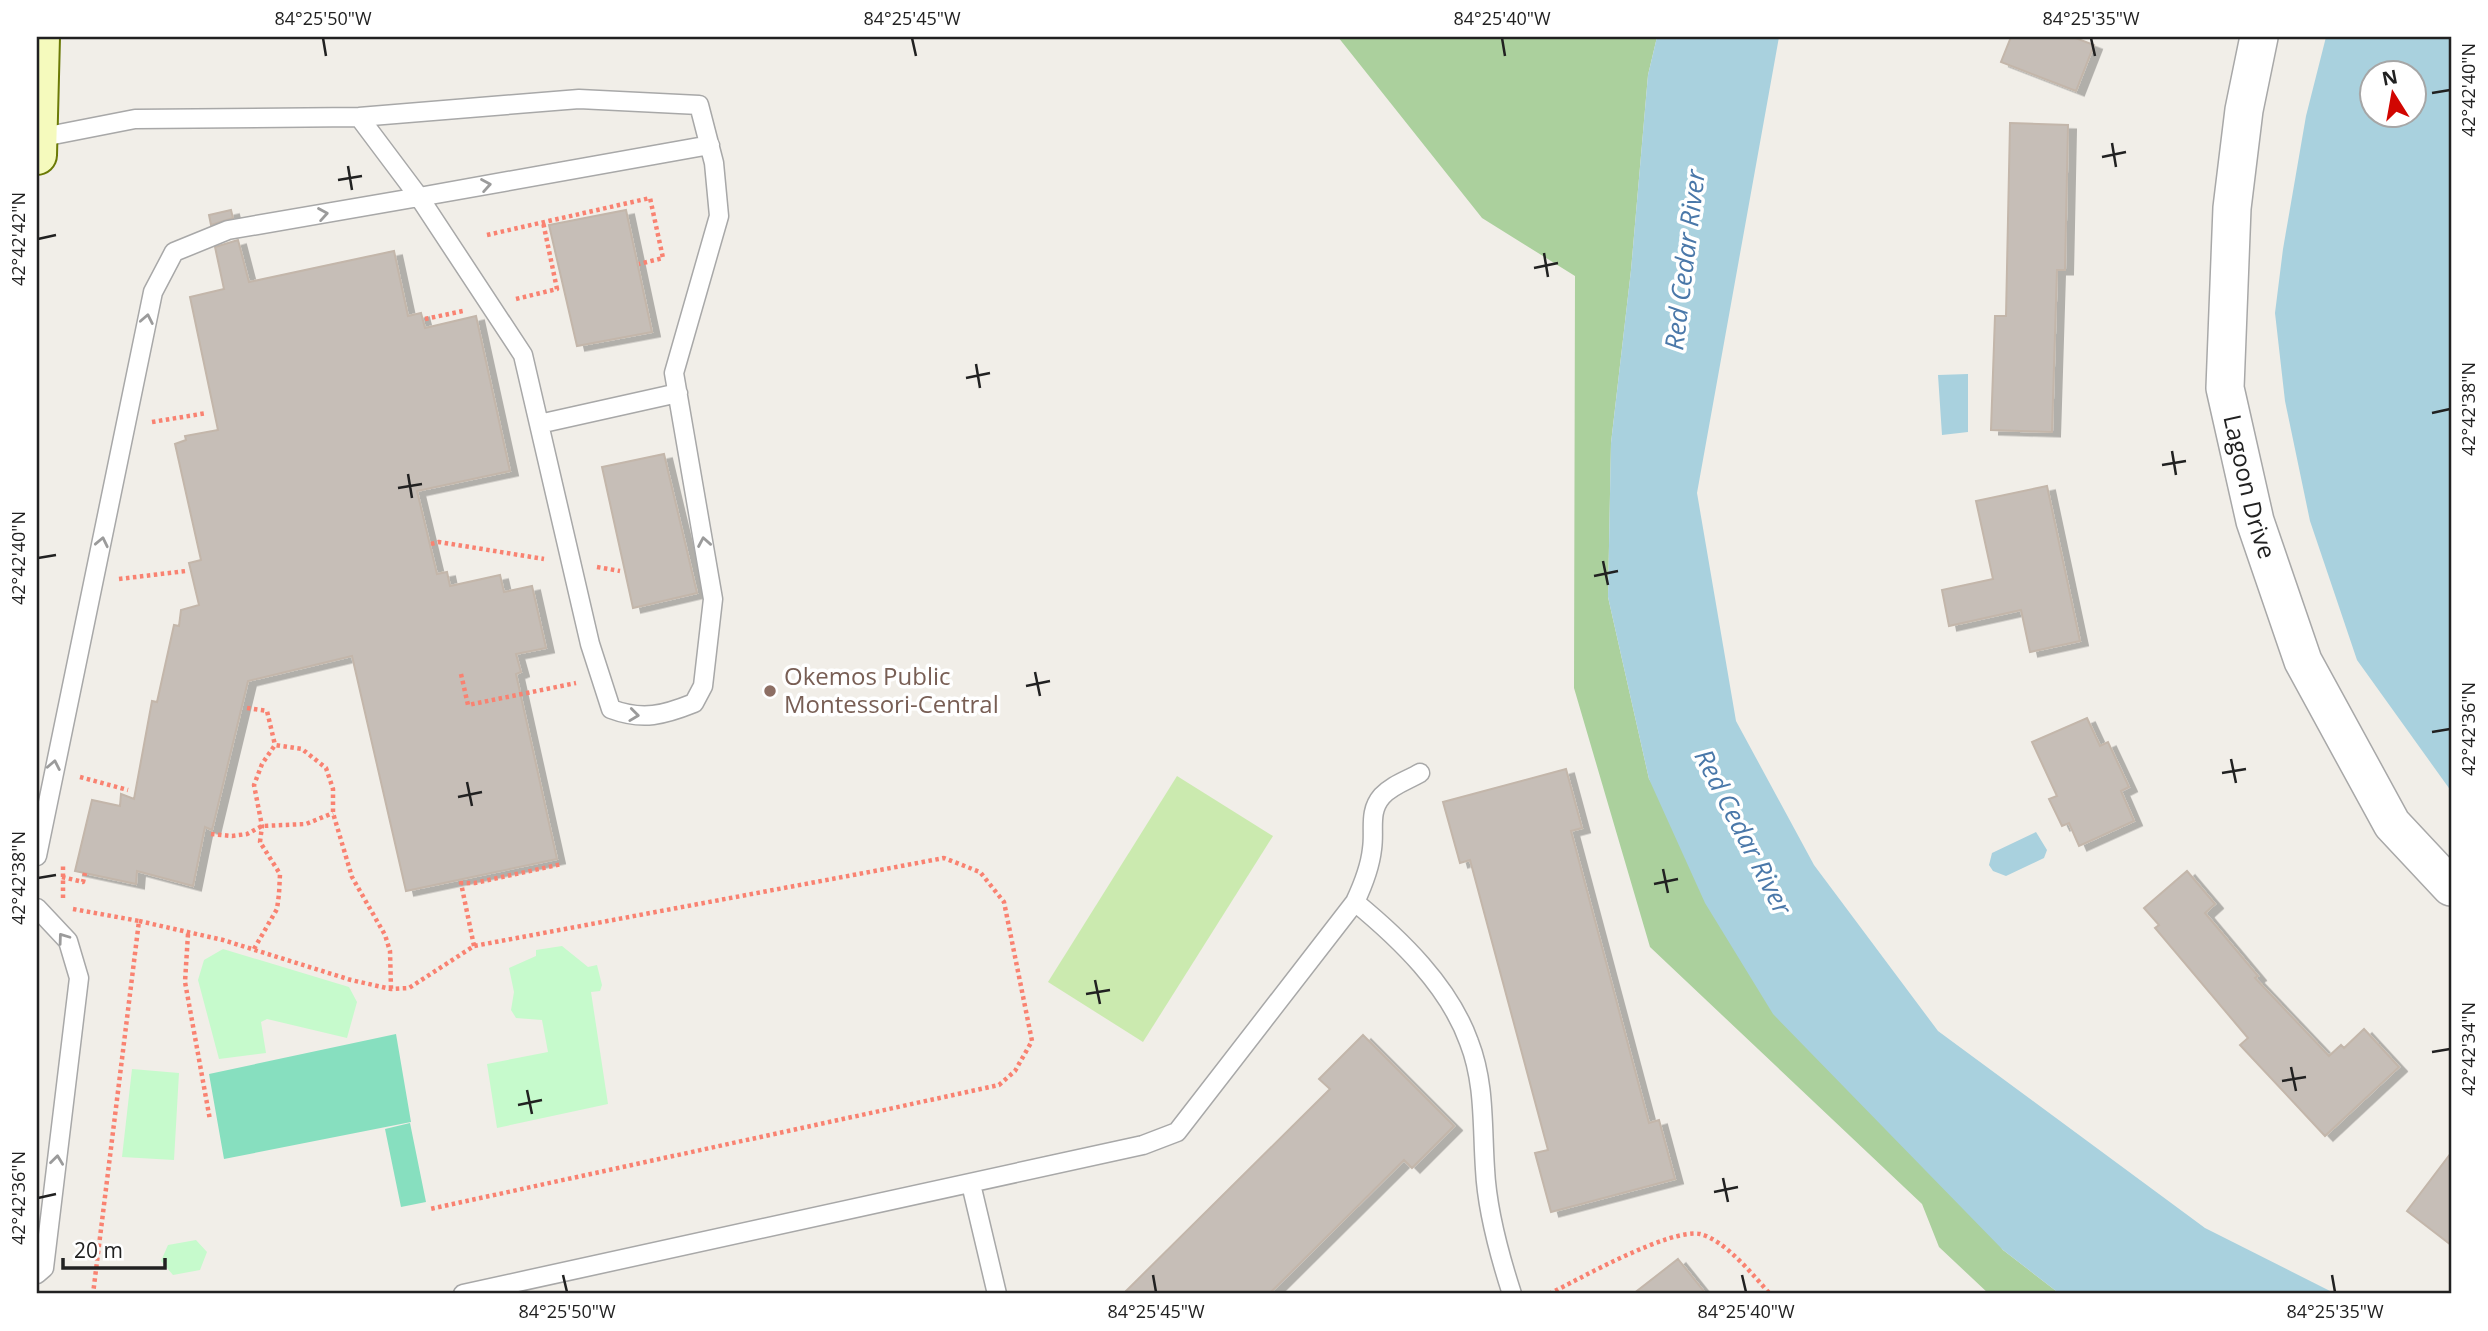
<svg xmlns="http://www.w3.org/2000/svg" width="2488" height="1331" font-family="'Open Sans',sans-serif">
  <defs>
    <filter id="shadow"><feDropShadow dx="8" dy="4.5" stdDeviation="0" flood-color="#0004"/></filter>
  </defs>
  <rect width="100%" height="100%" fill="#f1eee8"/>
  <path fill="#cbeaaf" d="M 1177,776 L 1273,836 L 1143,1042 L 1048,982 Z"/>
  <path fill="#abd09d" d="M 1338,37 L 1657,37 L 1648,75 L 1631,270 L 1611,443 L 1608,597 L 1649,779 L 2003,1250 L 2060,1294 L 1989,1294 L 1939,1247 L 1922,1204 L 1650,947 L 1574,688 L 1575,276 L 1482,218 Z"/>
  <path fill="#c6facc" d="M 562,946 L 588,967 L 597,965 L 602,985 L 600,991 L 591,992 L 608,1104 L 497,1128 L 487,1064 L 548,1052 L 542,1020 L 516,1018 L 511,1010 L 514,992 L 509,968 L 536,956 L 536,950 Z
    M 223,949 L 349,987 L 357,1002 L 347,1038 L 267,1019 L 261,1022 L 266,1053 L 219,1059 L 198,980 L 204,960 Z
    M 132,1069 L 179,1073 L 174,1160 L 122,1157 Z
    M 196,1240 L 207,1252 L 200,1270 L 173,1275 L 161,1261 L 168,1245 Z"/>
  <path fill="#87dfbf" d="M 396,1034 L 411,1122 L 224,1159 L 209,1074 Z
    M 410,1123 L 426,1202 L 401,1207 L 385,1129 Z"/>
  <path fill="#a9d1de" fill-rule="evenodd" d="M 1657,37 L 1779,37 L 1697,493 L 1736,721 L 1814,865 L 1938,1031 L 2205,1228 L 2336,1294 L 2060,1294 L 2003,1250 L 1773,1014 L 1705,903 L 1649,779 L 1608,597 L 1611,443 L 1631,270 L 1648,75 Z
    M 2326,37 L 2451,37 L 2451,791 L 2357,660 L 2310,521 L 2285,401 L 2275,313 L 2283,249 L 2306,116 ZM 2372,74 L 2414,74 L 2414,116 L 2372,116 Z
    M 1968,374 L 1968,432 L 1942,435 L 1938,375 Z
    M 2036,832 L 2047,850 L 2044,858 L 2006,876 L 1993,871 L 1989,865 L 1992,853 Z"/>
  <path fill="#c6beb7" stroke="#c3b6aa" stroke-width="2" filter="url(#shadow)" d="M 2011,37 L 2073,37 L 2094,45 L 2076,91 L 2001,62 Z
    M 2010,123 L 2068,125 L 2065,270 L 2057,270 L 2052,432 L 1991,430 L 1995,316 L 2006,316 Z
    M 231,210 L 233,218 L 211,225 L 209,215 Z
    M 626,210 L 652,332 L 577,346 L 549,225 Z
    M 238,240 L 249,282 L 394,251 L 408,316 L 421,313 L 425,328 L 476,316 L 510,471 L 417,491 L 437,574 L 447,572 L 450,586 L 500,575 L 504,592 L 532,586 L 546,648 L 516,654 L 521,672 L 516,674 L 557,859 L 406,891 L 352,656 L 248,681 L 212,830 L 205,827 L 193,886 L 137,871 L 136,884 L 75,871 L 92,800 L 120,806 L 121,794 L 134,799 L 152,701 L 157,702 L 174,625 L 179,626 L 181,610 L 199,605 L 189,563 L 201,560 L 175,444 L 186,440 L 185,436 L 218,430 L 190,297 L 224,289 L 215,247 Z
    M 664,454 L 697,593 L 633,608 L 602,467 Z
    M 2047,486 L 2080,641 L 2030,652 L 2021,610 L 1949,626 L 1942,590 L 1993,579 L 1976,501 Z
    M 2087,718 L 2100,746 L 2108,742 L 2129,787 L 2121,791 L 2134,821 L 2079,846 L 2069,823 L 2062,826 L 2049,799 L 2057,796 L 2032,742 Z
    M 1566,769 L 1582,828 L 1571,831 L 1649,1123 L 1659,1120 L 1675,1179 L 1551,1212 L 1535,1153 L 1548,1150 L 1470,860 L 1460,863 L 1443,802 Z
    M 2187,871 L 2215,904 L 2205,913 L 2258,976 L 2255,978 L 2329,1056 L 2341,1045 L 2344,1048 L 2364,1029 L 2399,1067 L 2325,1136 L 2240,1045 L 2248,1038 L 2155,928 L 2159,925 L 2144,908 Z
    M 1363,1035 L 1454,1126 L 1412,1168 L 1404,1160 L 1269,1294 L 1123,1294 L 1330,1089 L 1319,1079 Z
    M 2451,1153 L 2451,1245 L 2407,1211 Z
    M 1678,1259 L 1706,1294 L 1633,1294 Z"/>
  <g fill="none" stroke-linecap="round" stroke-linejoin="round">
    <defs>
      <path id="service" d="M 359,117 L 419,197 L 710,145
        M 539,424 L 678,393
        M 37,856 L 153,292 L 174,252 L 228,230 L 419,197 L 523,355 L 590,644 L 611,709 C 643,721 664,715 694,703 L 703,686 L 713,599 L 674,373 L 719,216 L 714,163 L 699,105 L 579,99 L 359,117 L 135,119 L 38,138
        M 1355,902 C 1400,939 1449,986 1469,1042 C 1485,1083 1482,1125 1485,1169 C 1487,1211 1499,1254 1512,1294
        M 37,908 L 68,941 L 79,978 L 44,1268 L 37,1274
        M 971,1184 L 997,1294
        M 463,1294 L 1143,1145 L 1177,1132 L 1355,902 C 1363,885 1370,868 1372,849 C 1375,830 1368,812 1382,796 C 1392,785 1408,780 1420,773"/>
      <g id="minor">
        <path id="s1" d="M 2259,37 L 2244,110 L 2232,208 L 2225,388 L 2255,521 L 2303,661 L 2392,824 L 2451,887"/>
      </g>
      <path id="secondary" d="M 37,155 L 40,37"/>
    </defs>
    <use href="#service" stroke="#a8a8a8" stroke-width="21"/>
    <use href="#minor" stroke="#a8a8a8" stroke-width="40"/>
    <use href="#secondary" stroke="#6b7a06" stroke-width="42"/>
    <path stroke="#f98271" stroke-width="4.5" stroke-dasharray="3.5 3.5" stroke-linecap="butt" d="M 487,235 L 650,198 L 663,258 L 639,264
      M 516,299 L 557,289 L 543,222
      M 425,319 L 463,311
      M 152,422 L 207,413
      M 431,544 L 439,542 L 544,559
      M 597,567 L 620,571
      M 119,579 L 186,571
      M 461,674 L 468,705 L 576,683
      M 247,708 L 267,711 L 275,745
      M 80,777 L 128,790
      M 211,834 L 232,836 L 247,834 L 262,826 L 306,824 L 333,813
      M 62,877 L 83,882 L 85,873
      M 63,898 L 63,865
      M 73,909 L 139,921 L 93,1294
      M 139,921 L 223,940 L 351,980 L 391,989 L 409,988 L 474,946 L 944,858 L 980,872 L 1004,902 L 1032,1041 L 1015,1071 L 999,1085 L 430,1209
      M 188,934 L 185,982 L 210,1120
      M 474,946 L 461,883 L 475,883 L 562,864
      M 254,949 L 277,909 L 279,894 L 280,874 L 260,842 L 262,826 L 254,785 L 262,764 L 275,745 L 302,749 L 326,768 L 333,789 L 333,813 L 352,877 L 385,935 L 390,951 L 391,989
      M 1549,1294 C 1579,1279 1670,1228 1700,1234 C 1725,1240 1754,1276 1770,1294"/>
    <use href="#service" stroke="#fff" stroke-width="18"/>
    <use href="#minor" stroke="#fff" stroke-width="37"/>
    <use href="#secondary" stroke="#f5fabd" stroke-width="38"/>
  </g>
  <defs><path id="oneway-chevron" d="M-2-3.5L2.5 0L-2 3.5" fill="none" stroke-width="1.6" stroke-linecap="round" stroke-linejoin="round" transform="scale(1.75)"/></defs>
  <g stroke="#9b9b9b">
    <use href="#oneway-chevron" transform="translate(486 185) rotate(-10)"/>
    <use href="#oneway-chevron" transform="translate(323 214) rotate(-10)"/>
    <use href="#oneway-chevron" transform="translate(147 319) rotate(-79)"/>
    <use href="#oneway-chevron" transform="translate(102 542) rotate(-78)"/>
    <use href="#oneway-chevron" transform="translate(704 542) rotate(-100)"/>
    <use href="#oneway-chevron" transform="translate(634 715) rotate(7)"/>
    <use href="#oneway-chevron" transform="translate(54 765) rotate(-79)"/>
    <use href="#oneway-chevron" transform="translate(63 938) rotate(-126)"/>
    <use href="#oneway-chevron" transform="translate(57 1160) rotate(-83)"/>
  </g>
  <path fill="none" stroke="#212121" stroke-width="2.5" d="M 323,38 L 326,56M 912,38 L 916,56M 1502,38 L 1505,56M 2091,38 L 2095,56M 2432,93 L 2450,90M 2112,143 L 2116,167M 2102,157 L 2126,152M 348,166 L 352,190M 338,180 L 362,176M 38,239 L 56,235M 1544,253 L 1548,277M 1534,268 L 1558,263M 976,364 L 980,388M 966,378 L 990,373M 2432,413 L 2450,409M 2172,451 L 2176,475M 2162,465 L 2186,461M 408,474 L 412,498M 398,488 L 422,484M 38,558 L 56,555M 1603,561 L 1608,585M 1594,576 L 1618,571M 1035,672 L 1040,696M 1026,686 L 1050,681M 2432,732 L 2450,729M 2231,759 L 2236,783M 2222,773 L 2246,769M 467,782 L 472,806M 458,797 L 482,792M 1663,869 L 1668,893M 38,878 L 56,875M 1654,884 L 1678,879M 1095,980 L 1100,1004M 1086,994 L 1110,990M 2432,1052 L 2450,1049M 2291,1067 L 2296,1091M 2282,1081 L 2306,1077M 527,1090 L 532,1114M 518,1105 L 542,1100M 1723,1178 L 1728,1202M 1714,1192 L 1738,1187M 38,1198 L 56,1194M 563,1275 L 567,1292M 1153,1275 L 1156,1292M 1742,1275 L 1746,1292M 2332,1275 L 2335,1292"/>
  <circle fill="#8d6e63" stroke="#fff" stroke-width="2.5" cx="770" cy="691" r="7"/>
  <g text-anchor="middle" stroke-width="7" stroke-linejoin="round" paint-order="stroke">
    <g font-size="24" fill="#212121" stroke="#fff">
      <text dy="8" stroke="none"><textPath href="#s1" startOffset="455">Lagoon Drive</textPath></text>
    </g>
    <g font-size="24" fill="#785e54" stroke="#fff" text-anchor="start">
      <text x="784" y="685">Okemos Public<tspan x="784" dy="28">Montessori-Central</tspan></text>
    </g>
    <g font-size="26" font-style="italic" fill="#4a78a9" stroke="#fff">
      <text transform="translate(1685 260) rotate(-83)" y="9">Red Cedar River</text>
      <text transform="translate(1743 832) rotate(63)" y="9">Red Cedar River</text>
    </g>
  </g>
  <rect width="2488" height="1331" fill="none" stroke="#ffffff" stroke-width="77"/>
  <g transform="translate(2393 94) rotate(349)"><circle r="33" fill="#ffffff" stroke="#a6a6a6" stroke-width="2"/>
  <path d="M0-5L12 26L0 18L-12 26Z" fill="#d10601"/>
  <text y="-10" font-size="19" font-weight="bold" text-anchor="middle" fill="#212121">N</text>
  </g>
  <path d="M63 1258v10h102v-10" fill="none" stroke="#212121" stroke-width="3.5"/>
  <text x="74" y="1258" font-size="21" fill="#212121" stroke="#ffffff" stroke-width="5" paint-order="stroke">20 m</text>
  <rect x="38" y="38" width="2412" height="1254" fill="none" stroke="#212121" stroke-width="2.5"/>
  <g font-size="18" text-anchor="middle" fill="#212121">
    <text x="323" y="25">84°25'50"W</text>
    <text x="912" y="25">84°25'45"W</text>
    <text x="1502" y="25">84°25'40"W</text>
    <text x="2091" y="25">84°25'35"W</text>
    <text transform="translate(2469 90) rotate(-90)" y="6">42°42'40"N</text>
    <text transform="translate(19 239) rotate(-90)" y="6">42°42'42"N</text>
    <text transform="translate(2469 409) rotate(-90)" y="6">42°42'38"N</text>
    <text transform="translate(19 558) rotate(-90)" y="6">42°42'40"N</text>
    <text transform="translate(2469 729) rotate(-90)" y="6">42°42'36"N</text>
    <text transform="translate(19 878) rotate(-90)" y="6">42°42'38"N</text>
    <text transform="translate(2469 1049) rotate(-90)" y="6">42°42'34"N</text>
    <text transform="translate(19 1198) rotate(-90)" y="6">42°42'36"N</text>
    <text x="567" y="1318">84°25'50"W</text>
    <text x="1156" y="1318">84°25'45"W</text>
    <text x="1746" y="1318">84°25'40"W</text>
    <text x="2335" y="1318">84°25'35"W</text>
  </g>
</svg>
